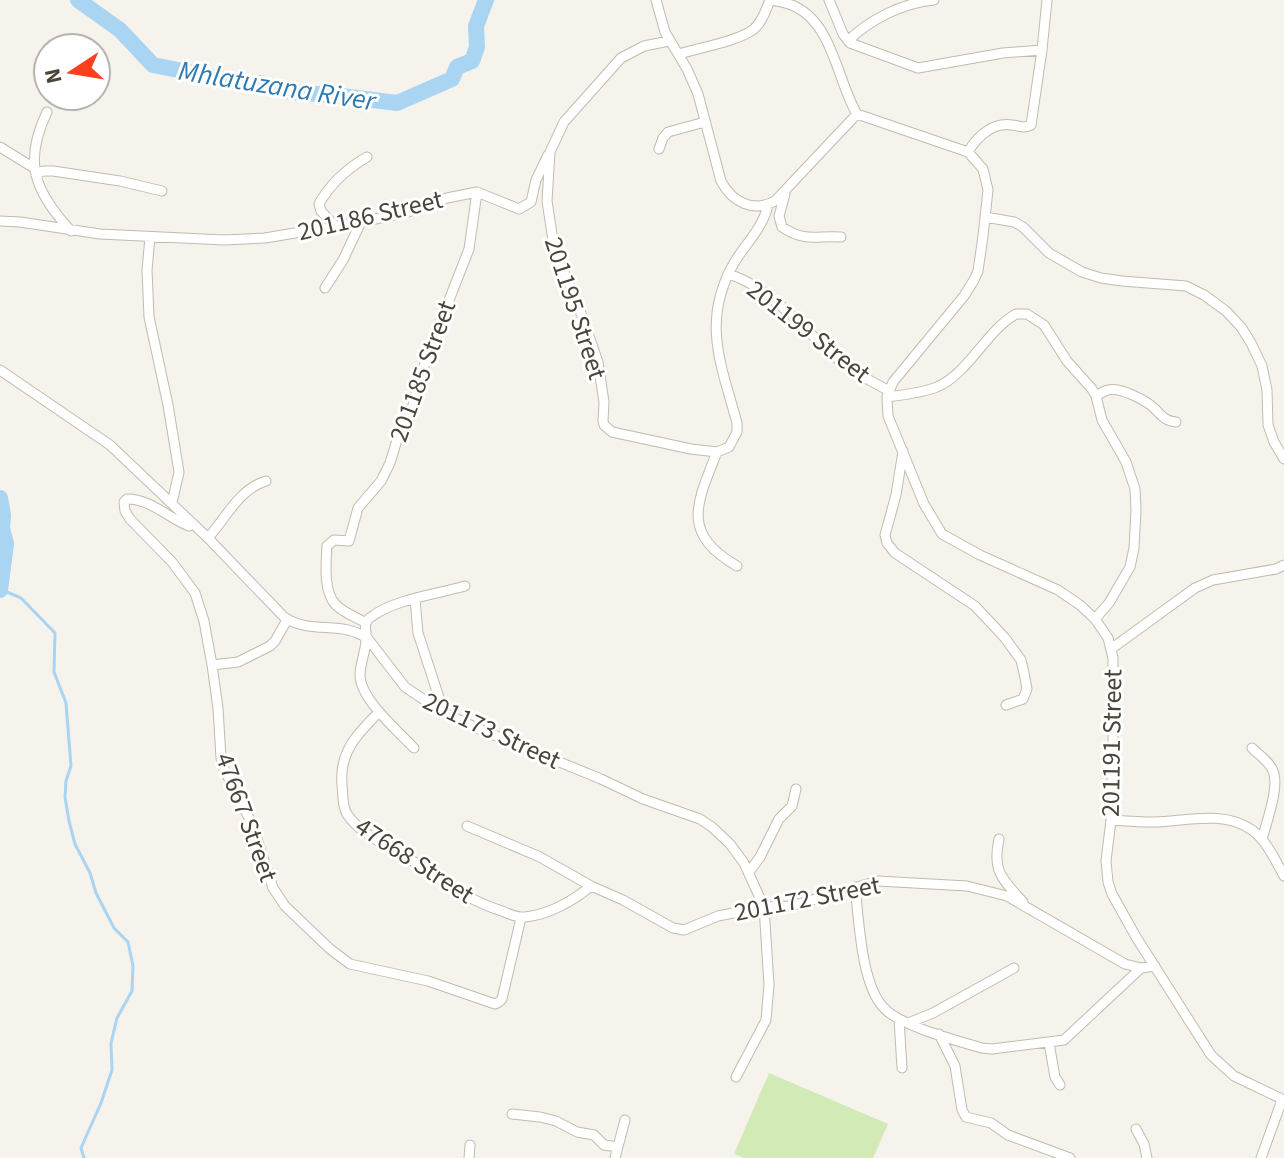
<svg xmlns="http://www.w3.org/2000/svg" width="1284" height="1158" font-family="'Source Sans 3',sans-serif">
  <rect width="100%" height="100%" fill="#f6f3ec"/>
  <path fill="#d2eab5" d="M 769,1073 L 888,1124 L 873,1158 L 744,1158 L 734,1154 Z"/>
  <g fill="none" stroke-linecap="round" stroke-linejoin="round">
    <path stroke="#a9d4f2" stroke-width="3" d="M 0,589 L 21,598 L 55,633 L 54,672 L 66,703 L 71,766 L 66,781 L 65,797 L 69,821 L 75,844 L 90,873 L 96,893 L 114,928 L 128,942 L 133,966 L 132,991 L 117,1018 L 111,1043 L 112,1070 L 101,1103 L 81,1148 L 84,1158"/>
    <path stroke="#a9d4f2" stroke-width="16" d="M 78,0 L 120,30 L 153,65 L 248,84 L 260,83 L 291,92 L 341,96 L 397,103 L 452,79 L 457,67 L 472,61 L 477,47 L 476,26 L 486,0
      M 0,498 L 3,515 L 2,528 L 6,544 L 0,590"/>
    <defs>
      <path id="street" d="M 656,0 L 665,32 L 687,69 L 698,94 L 721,181 C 732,202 753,213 775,201 L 857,114
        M 772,0 C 780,2 789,3 796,7 C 833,25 838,83 857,114 L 968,152 L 983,169 L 988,190 L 983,236 L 978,271 L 974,280 L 964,296 L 893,382 L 887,397 L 888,416 L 924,504 L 942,534 L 980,555 L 1058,590 L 1080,605 L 1095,619 L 1108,638 L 1113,658 L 1113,747 L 1111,820 L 1106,861 L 1108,882 L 1112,894 L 1136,937 L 1211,1055 L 1234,1076 L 1284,1100
        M 829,0 L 843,34 L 850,43 L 918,68 L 1003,53 L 1042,50
        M 669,41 L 644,46 L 621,58 L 564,122 L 550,152 L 547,201 L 554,247 L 582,316 L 598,362 L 604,402 L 603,421 L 604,425 L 612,432 L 691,449 L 717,452 L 729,447 L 737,432 L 737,423 C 721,364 701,321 734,263 C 746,243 763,228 768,205
        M 848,41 C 870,19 903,3 934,0
        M 679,54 C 698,48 739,41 754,29 C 762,22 766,10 770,0
        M 47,112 C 23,162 34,191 71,231
        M 0,147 L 34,168
        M 659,149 L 663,138 L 668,132 L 705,122
        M 968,152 C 977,137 992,122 1012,125 C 1021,126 1023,129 1031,125 L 1042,50 L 1047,0
        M 36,174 L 43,171 L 53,171 L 120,181 L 162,191
        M 785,194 L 779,216 L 782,227 C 806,243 816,235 841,237
        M 985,217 L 1014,222 L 1023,227 L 1049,253 L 1082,272 L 1101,278 L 1122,281 L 1186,286 L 1204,295 L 1226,311 L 1241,327 L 1251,343 L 1262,366 L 1267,390 L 1268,425 L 1274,442 L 1284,459
        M 0,221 L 20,222 L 100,234 L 224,240 L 265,238 L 361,222 L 408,212 L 447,198 L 477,192 L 519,209 L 531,202 L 536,180 L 548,155
        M 335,226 L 321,211 L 319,204 C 330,184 348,168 367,157
        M 150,237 L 147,270 L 149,317 L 168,405 L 179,472 L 172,503
        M 728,274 C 769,285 808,334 841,362 C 855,374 872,381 889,391
        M 325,288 L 343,260 L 361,222
        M 0,370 L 110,445 L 208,538 L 284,617 C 310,635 344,620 368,639 L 405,687 L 444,713 L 479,729 L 601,779 L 643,799 L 700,819 L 712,827 L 730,844 L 744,863 L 764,907 L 769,985 L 766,1020 L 736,1077
        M 1096,396 C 1100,394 1103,391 1108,390 C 1120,387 1146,400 1155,409 C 1162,416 1165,421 1176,422
        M 887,397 C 903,395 922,393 937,387 C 969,373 986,331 1016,314 L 1027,314 L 1044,325 L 1067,361 L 1092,389 L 1096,396 L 1102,420 L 1126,462 L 1135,489 L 1136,510 L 1134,548 L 1130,567 L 1109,603 L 1095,619
        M 903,451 L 896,495 L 885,535 L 887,543 L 895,553 L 975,606 L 1005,638 L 1021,660 L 1024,673 L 1027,689 L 1023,699 L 1006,705
        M 717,452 C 697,503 680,533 737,566
        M 190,521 L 189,526 C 168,518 151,499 127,499 L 124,502 L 125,511 L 130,519 L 172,562 L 195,593 L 204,621 L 212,665 L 218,708 L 221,758 L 224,769 L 252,824 L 273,888 L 285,906 L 330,949 L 350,964 L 428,981 L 495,1004 L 499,1002 L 502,999 L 521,918
        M 208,538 C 226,518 239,489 266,481
        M 415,599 L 418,633 L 444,713
        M 366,623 C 356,617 344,613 336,605 C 323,592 326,563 327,546 L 334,540 L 349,541 L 358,508 L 381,481 L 390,463 L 401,427 L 411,412 L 426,359 L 469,249 L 477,192
        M 1111,649 L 1195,588 L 1213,580 L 1276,569 L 1284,565
        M 212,665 L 238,662 L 270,646 L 275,641 L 287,620
        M 379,712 C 358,733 339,752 342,784 C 343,794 342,806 347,814 C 361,837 405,854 427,870 C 451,887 473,902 502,911 C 509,914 517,918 525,917 C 548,915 573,901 591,886
        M 414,748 C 398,731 360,699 360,675 C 360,663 366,651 366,639 C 367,629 362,623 371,617 C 395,599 437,594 465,586
        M 1252,748 C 1259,755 1270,762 1273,771 C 1280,787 1266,823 1262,840
        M 1111,820 C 1126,821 1140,822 1155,822 C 1186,821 1224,810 1252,830 C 1267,841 1275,860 1284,876
        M 467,826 L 540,857 L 591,886 L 623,900 L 673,928 L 684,930 L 718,916 L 764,907 L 791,906 L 878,881 L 967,886 L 1007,896 L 1125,964 L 1141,968 L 1155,966
        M 999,839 C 992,871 1002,879 1023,902
        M 749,872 L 760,857 L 779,819 L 792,806 L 796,789
        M 855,887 C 859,919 861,985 884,1008 C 900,1026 958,1041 982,1048 L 992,1049 L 1064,1040 L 1141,968
        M 899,1019 L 902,1068
        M 908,1023 L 933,1013 L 1014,968
        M 939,1034 L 955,1066 L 962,1110 L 966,1117 L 991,1123 L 1008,1135 L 1070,1158
        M 1049,1043 L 1055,1077 L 1060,1085
        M 512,1114 L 540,1117 L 556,1121 L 577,1132 L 594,1135 L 604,1145 L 618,1147
        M 1136,1129 L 1144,1144 L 1147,1158
        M 469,1158 L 470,1145
        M 615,1158 L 625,1120
        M 1261,1158 L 1282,1100"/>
    </defs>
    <use href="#street" stroke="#c2bbae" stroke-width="11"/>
    <use href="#street" stroke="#fff" stroke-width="9"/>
  </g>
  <g text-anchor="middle" stroke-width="6" stroke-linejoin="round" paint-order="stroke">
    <g font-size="26" fill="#4b4439" stroke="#fff">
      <text transform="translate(370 215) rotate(-13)" y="9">201186 Street</text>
      <text transform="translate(576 308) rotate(72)" y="9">201195 Street</text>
      <text transform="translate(809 331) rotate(38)" y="9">201199 Street</text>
      <text transform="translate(422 371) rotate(-70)" y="9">201185 Street</text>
      <text transform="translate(492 730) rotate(25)" y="9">201173 Street</text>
      <text transform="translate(1111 743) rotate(-89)" y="9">201191 Street</text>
      <text transform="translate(247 817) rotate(70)" y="9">47667 Street</text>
      <text transform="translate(415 860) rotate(33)" y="9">47668 Street</text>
      <text transform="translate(807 898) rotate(-11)" y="9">201172 Street</text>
    </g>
    <g font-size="28" font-style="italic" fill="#2e7ab2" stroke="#fff">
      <text transform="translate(277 85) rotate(9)" y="10">Mhlatuzana River</text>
    </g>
  </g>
  <g transform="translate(72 72) rotate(258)"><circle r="38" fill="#ffffff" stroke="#b7b4b0" stroke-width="2"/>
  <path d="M0-6L14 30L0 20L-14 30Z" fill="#fc3f1d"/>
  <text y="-12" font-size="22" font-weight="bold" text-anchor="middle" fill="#4b4439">N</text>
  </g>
</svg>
